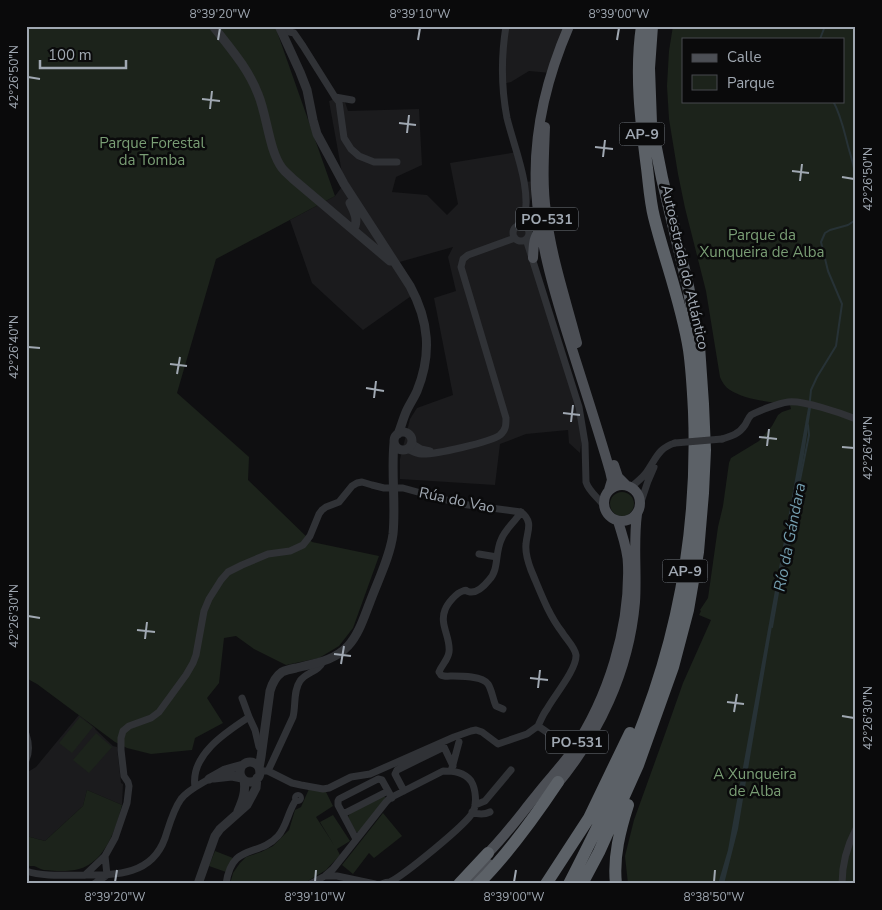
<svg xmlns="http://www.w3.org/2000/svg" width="882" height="910" font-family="'Nunito Sans',sans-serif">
  <rect width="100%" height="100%" fill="#0f0f11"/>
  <path fill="#1b1b1d" d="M 506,26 L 569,26 L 551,73 L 529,71 L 511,82 L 502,84 Z
    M 343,96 L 348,111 L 419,109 L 422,165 L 396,177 L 392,192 L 427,195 L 447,215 L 458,204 L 450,163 L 517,152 L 524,182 L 536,181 L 524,222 L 533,258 L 583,431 L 580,453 L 569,443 L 568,430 L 526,434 L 500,444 L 495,485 L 400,479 L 400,459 L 410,419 L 417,408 L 453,395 L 434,298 L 456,291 L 448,257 L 453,247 L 396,263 L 414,294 L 363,330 L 312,283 L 290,220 L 335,196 L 344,184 L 329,101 Z
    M 79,715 L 95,728 L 95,729 L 113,746 L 117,747 L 121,783 L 123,784 L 122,805 L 87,790 L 83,806 L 45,841 L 26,836 L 26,773 L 36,767 Z"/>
  <path fill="#1c231b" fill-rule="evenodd" d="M 26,26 L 275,26 L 335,196 L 216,259 L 177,393 L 249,457 L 248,480 L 312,542 L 379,556 L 353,628 L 339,646 L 319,658 L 286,665 L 254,649 L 236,636 L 224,638 L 219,683 L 207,698 L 223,723 L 195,738 L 192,750 L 151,754 L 127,748 L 115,742 L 37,684 L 26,678 Z
    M 673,26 L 856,26 L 856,884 L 628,884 L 625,856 L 634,820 L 665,734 L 683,683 L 711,620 L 699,615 L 701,611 L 700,610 L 708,598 L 718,527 L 723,506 L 729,463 L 731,458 L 759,441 L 772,426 L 778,415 L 782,412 L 791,409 L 790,405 C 772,402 745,400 730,390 C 725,387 722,382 720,377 L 706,291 L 685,208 L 678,174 L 669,119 L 667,86 L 669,51 ZM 683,39 L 843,39 L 843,101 L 683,101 Z
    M610 504a12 12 0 1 1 24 0a12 12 0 1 1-24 0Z
    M 80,717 L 93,727 L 72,753 L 59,743 Z
    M 96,733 L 112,747 L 89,773 L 73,760 Z
    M 309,789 L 326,792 L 333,806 L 316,817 L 334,845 L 320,822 L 333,815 L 350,841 L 337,849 L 340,855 L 326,870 L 303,884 L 230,884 L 233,873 L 240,863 L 246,857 L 261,852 L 273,846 L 289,830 L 295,810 L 301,807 Z
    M 87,790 L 122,805 C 116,829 105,862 79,869 C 68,872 55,871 44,870 C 39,869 38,867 34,866 C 31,866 29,866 26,865 L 26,836 L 45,841 L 83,806 Z
    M 384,796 L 386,798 L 359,832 L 356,832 L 348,817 L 350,813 Z
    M 383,813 L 402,836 L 374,858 L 369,853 L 353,874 L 342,865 Z
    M 215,851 L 233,858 L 226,872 L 209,866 Z"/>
  <path fill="#273236" d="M 808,408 L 811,408 L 790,548 L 780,585 L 772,626 L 738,829 L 724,884 L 718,884 L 728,850 Z"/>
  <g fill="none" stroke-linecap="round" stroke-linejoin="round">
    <path stroke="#273236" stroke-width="2" d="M 820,39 L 825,26
      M 833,101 C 841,115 844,131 848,146 C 851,157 855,168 856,180
      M 809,410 L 811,390 L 817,377 L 836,346 L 842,304 L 828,271 L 821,242 L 825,233 L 830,230 L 848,225 L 854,221 L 856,217
      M 800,480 L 809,435 L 808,425
      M 772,627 L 779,587"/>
    <path stroke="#303236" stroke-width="7" d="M 506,26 C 501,57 501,87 507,118 C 515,151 532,187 524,222
      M 281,30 L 294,33 L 303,46 L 335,97 L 352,100
      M 335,97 L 339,102 L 344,138 L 351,149 L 359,156 L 374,162 L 397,162
      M513 233a8 8 0 1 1 16 0a8 8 0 1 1-16 0Z
      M 526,239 L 579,407 L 585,443 L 586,482 C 589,492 598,497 604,506
      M 722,439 C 732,436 739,434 745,425 C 747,422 748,418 751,415 C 758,411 779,403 788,402 C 803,400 841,413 856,419
      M 411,443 L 421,449 L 430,451
      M 407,449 C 412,451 416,454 421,454 C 434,455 491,442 500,435 C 506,430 506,425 506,418 L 461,267 L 463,259 L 468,255 L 515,238
      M 631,487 C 636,483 642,478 646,473 C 656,459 658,448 675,443
      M 641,502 L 648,481 L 654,467
      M 521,512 C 534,522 527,531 526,544 C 525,553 528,562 531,570 C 540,591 548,614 562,632 C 566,639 575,647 576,655 C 577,669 554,696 547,709 C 543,714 541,720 538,726 L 573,750
      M 479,554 L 497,557
      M 242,698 L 249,717
      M 503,709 L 496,706 C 493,700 492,690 488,684 C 482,676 462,676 453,676 C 450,676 444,677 441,675 C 440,674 440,673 439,672 C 442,664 448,660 449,652 C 451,638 439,624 445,610 C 447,604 456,593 463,591 C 468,589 464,591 470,592 C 477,593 485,585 489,580 C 499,570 495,553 501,540 C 505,529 515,522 521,512
      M 26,734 C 29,743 30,751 26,760
      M 452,768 L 459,742
      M 259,771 L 268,771 L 292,783 L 301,785 L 323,789 L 329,788 L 351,777 L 370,774 L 454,737 L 471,731 L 476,730 L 482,732 L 498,744 L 527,734 L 538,726
      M 268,771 L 293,717 C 296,706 293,691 300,681 C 306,672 319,672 323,661
      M 195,787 C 190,755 226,732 249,717 L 255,730 L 259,747
      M 404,791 L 395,774 L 397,770 L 444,747 L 453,766
      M295.5 798a2.5 2.5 0 1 1 5 0a2.5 2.5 0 1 1-5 0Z
      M 475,805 L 485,801 L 511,770
      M 472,812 C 479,815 484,815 490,812
      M 343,814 L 388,791
      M 356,839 L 338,805 L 338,801 L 339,799 L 378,779 L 382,780 L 392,798
      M 26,871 C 44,877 65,875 84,875 C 117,875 152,875 165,838 C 169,826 173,810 181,799 C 188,790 199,785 209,779
      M 85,875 L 105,856 L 115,838 L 127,803 L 129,786 L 128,782 L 124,776 L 121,750 L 121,738 L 123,731 L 129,726 L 151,718 L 159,712 L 186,675 L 193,663 L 196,655 L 204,611 L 209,599 L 221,580 L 228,572 L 242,565 L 268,554 L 290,551 L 303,545 L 310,536 L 319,514 L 322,510 L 326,507 L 339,502 L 352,486 L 357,483 L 362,482 L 372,485 L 384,488 L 403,488 L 461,504 L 521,512
      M 325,876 L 337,876 L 375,884
      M 94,884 L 107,875 L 105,856
      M 226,884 C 232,842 258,858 278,836 C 287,826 288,811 296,800
      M 310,884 L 325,876 L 333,869 L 386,802 L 390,798 L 443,771 C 454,771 464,772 471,781 C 476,789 477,804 473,812 C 466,825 404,875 390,882 C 388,882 384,883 382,884
      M 842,884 C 842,864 847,846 856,829"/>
    <path stroke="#303236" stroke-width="9" d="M 213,26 C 230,48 248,68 258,94 C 267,115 269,151 282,168 C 285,172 289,175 293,179 L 390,261
      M 279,26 L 300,72 L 307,90 L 313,120 L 317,134 L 344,184 L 410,286 C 429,321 432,354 417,391 C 414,398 409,405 406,412 C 403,419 401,427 398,434
      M 350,203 C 353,210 358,217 355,226
      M394 441a9 9 0 1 1 18 0a9 9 0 1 1-18 0Z
      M240 772a10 10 0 1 1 20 0a10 10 0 1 1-20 0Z
      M 259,768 L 261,757 L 270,691 C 272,684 275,677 282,672 C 286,670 291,669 296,668 C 315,663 334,661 348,646 C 359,634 364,617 370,602 C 378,580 390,557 393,534 C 396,504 391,473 394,443
      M 214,778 L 232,776 L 242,778
      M 209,779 L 225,770 L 243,765
      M 238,811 C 243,800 246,791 244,780
      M 198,884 L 215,836 L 220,829 L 247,805 L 256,788 L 257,778"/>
    <path stroke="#4c4f55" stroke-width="10" d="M 569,26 C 547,77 533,133 536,189 C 539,240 553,288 568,336 C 582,381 597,426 610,471 L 612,480 L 609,490
      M 545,127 C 544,155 542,184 546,212 C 551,257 566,300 577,343
      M 520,225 C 526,221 531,221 538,223 L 542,230
      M 533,258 C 534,242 533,241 541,226
      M 614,465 L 618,477 L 626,485
      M604 503a18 18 0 1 1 36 0a18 18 0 1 1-36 0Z
      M 554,788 C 599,735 629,671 635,602 C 637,572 633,543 637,514
      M 483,858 C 502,840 518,818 535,797 C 547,781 562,766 573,750 C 608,698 630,628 628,565 C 628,550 622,535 618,521
      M 468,884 L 489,864"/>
    <path stroke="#5c6167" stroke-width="12" d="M 459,884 L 488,853
      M 478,884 C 509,853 534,818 558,782
      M 546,884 L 589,818 L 630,733
      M 569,884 C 597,829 624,775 645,718 C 682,620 698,516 694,412 C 693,392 692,371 689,350 C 682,305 665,261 654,217 C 650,201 649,184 647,168 C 641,122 635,73 642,26
      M 582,884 L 599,852 L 638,765 L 673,667 L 688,610 L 698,552 L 703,493 L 705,450 L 703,404 L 699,346 L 688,286 L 662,178 L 651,123 L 649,68 L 652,26
      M 616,884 C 613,857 620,830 628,805"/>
    <path stroke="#303236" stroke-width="7" d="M 675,443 L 722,439"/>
  </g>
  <path fill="none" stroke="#a0a8b2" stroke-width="2" d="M 218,40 L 220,28M 418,40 L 420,28M 617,40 L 619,28M 28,77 L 40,79M 202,99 L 220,101M 210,109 L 212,91M 399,123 L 416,125M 407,133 L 409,115M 595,147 L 613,149M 603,157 L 605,140M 792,171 L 809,173M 842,177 L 854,179M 800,181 L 802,164M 28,347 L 40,348M 170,364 L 187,366M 177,374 L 180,357M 366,388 L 384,391M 374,398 L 376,381M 563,413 L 580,415M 571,422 L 573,405M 759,437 L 777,439M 767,446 L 769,429M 842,447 L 854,448M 28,616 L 40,618M 137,630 L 155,632M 145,639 L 147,622M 334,654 L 351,656M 341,664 L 344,646M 530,678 L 548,680M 538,688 L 540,670M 727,702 L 744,704M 734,712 L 737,694M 842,716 L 854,718M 115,882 L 117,870M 315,882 L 316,870M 514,882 L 516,870M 714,882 L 715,870"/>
  <g text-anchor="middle" stroke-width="5" stroke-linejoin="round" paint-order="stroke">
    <g fill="#0a0a0b" stroke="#737980" stroke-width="1">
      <rect x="619.5" y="122.5" width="45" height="23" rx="4"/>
      <rect x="516" y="207.5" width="62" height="23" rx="4"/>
      <rect x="662.5" y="559.5" width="45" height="23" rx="4"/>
      <rect x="546" y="730.5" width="62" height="23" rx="4"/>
    </g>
    <g font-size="14" font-weight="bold" fill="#a0a8b2">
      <text x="642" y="139">AP-9</text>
      <text x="547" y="224">PO-531</text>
      <text x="685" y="576">AP-9</text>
      <text x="577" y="747">PO-531</text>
    </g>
    <g font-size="15" fill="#7a9e75" stroke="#0a0a0b">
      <text x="152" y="148">Parque Forestal<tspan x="152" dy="17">da Tomba</tspan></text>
      <text x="762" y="240">Parque da<tspan x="762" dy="17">Xunqueira de Alba</tspan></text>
      <text x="755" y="779">A Xunqueira<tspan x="755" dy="17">de Alba</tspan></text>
    </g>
    <g font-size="15" fill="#a0a8b2" stroke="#0a0a0b">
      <text transform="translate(685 267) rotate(77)" y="5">Autoestrada do Atlántico</text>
      <text transform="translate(457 500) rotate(12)" y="5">Rúa do Vao</text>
    </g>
    <g font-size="16" font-style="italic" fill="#749eaf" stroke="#0a0a0b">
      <text transform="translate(789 537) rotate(-79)" y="6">Río da Gándara</text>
    </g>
  </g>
  <rect width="882" height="910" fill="none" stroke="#0a0a0b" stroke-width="55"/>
  <rect x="682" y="38" width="162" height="65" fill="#0a0a0b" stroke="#46494e"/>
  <rect x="692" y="54" width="25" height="8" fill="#4c4f55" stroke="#46494e"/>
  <text x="727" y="62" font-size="15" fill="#a0a8b2">Calle</text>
  <rect x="692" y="75" width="25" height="15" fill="#1c231b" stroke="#46494e"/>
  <text x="727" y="88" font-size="15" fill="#a0a8b2">Parque</text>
  <path d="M40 60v8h86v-8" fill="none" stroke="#a0a8b2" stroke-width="2.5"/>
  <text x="48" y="60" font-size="15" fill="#a0a8b2" stroke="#0a0a0b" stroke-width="4" paint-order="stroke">100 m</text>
  <rect x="28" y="28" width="826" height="854" fill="none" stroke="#a0a8b2" stroke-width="2"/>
  <g font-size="12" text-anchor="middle" fill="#a0a8b2">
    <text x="220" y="18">8°39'20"W</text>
    <text x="420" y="18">8°39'10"W</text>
    <text x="619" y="18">8°39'00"W</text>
    <text transform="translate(14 77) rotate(-90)" y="4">42°26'50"N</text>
    <text transform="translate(868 179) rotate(-90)" y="4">42°26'50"N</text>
    <text transform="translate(14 347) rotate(-90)" y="4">42°26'40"N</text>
    <text transform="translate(868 448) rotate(-90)" y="4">42°26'40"N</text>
    <text transform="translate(14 616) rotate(-90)" y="4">42°26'30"N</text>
    <text transform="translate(868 718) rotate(-90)" y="4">42°26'30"N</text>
    <text x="115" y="901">8°39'20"W</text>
    <text x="315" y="901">8°39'10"W</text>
    <text x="514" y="901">8°39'00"W</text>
    <text x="714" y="901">8°38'50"W</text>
  </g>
</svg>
